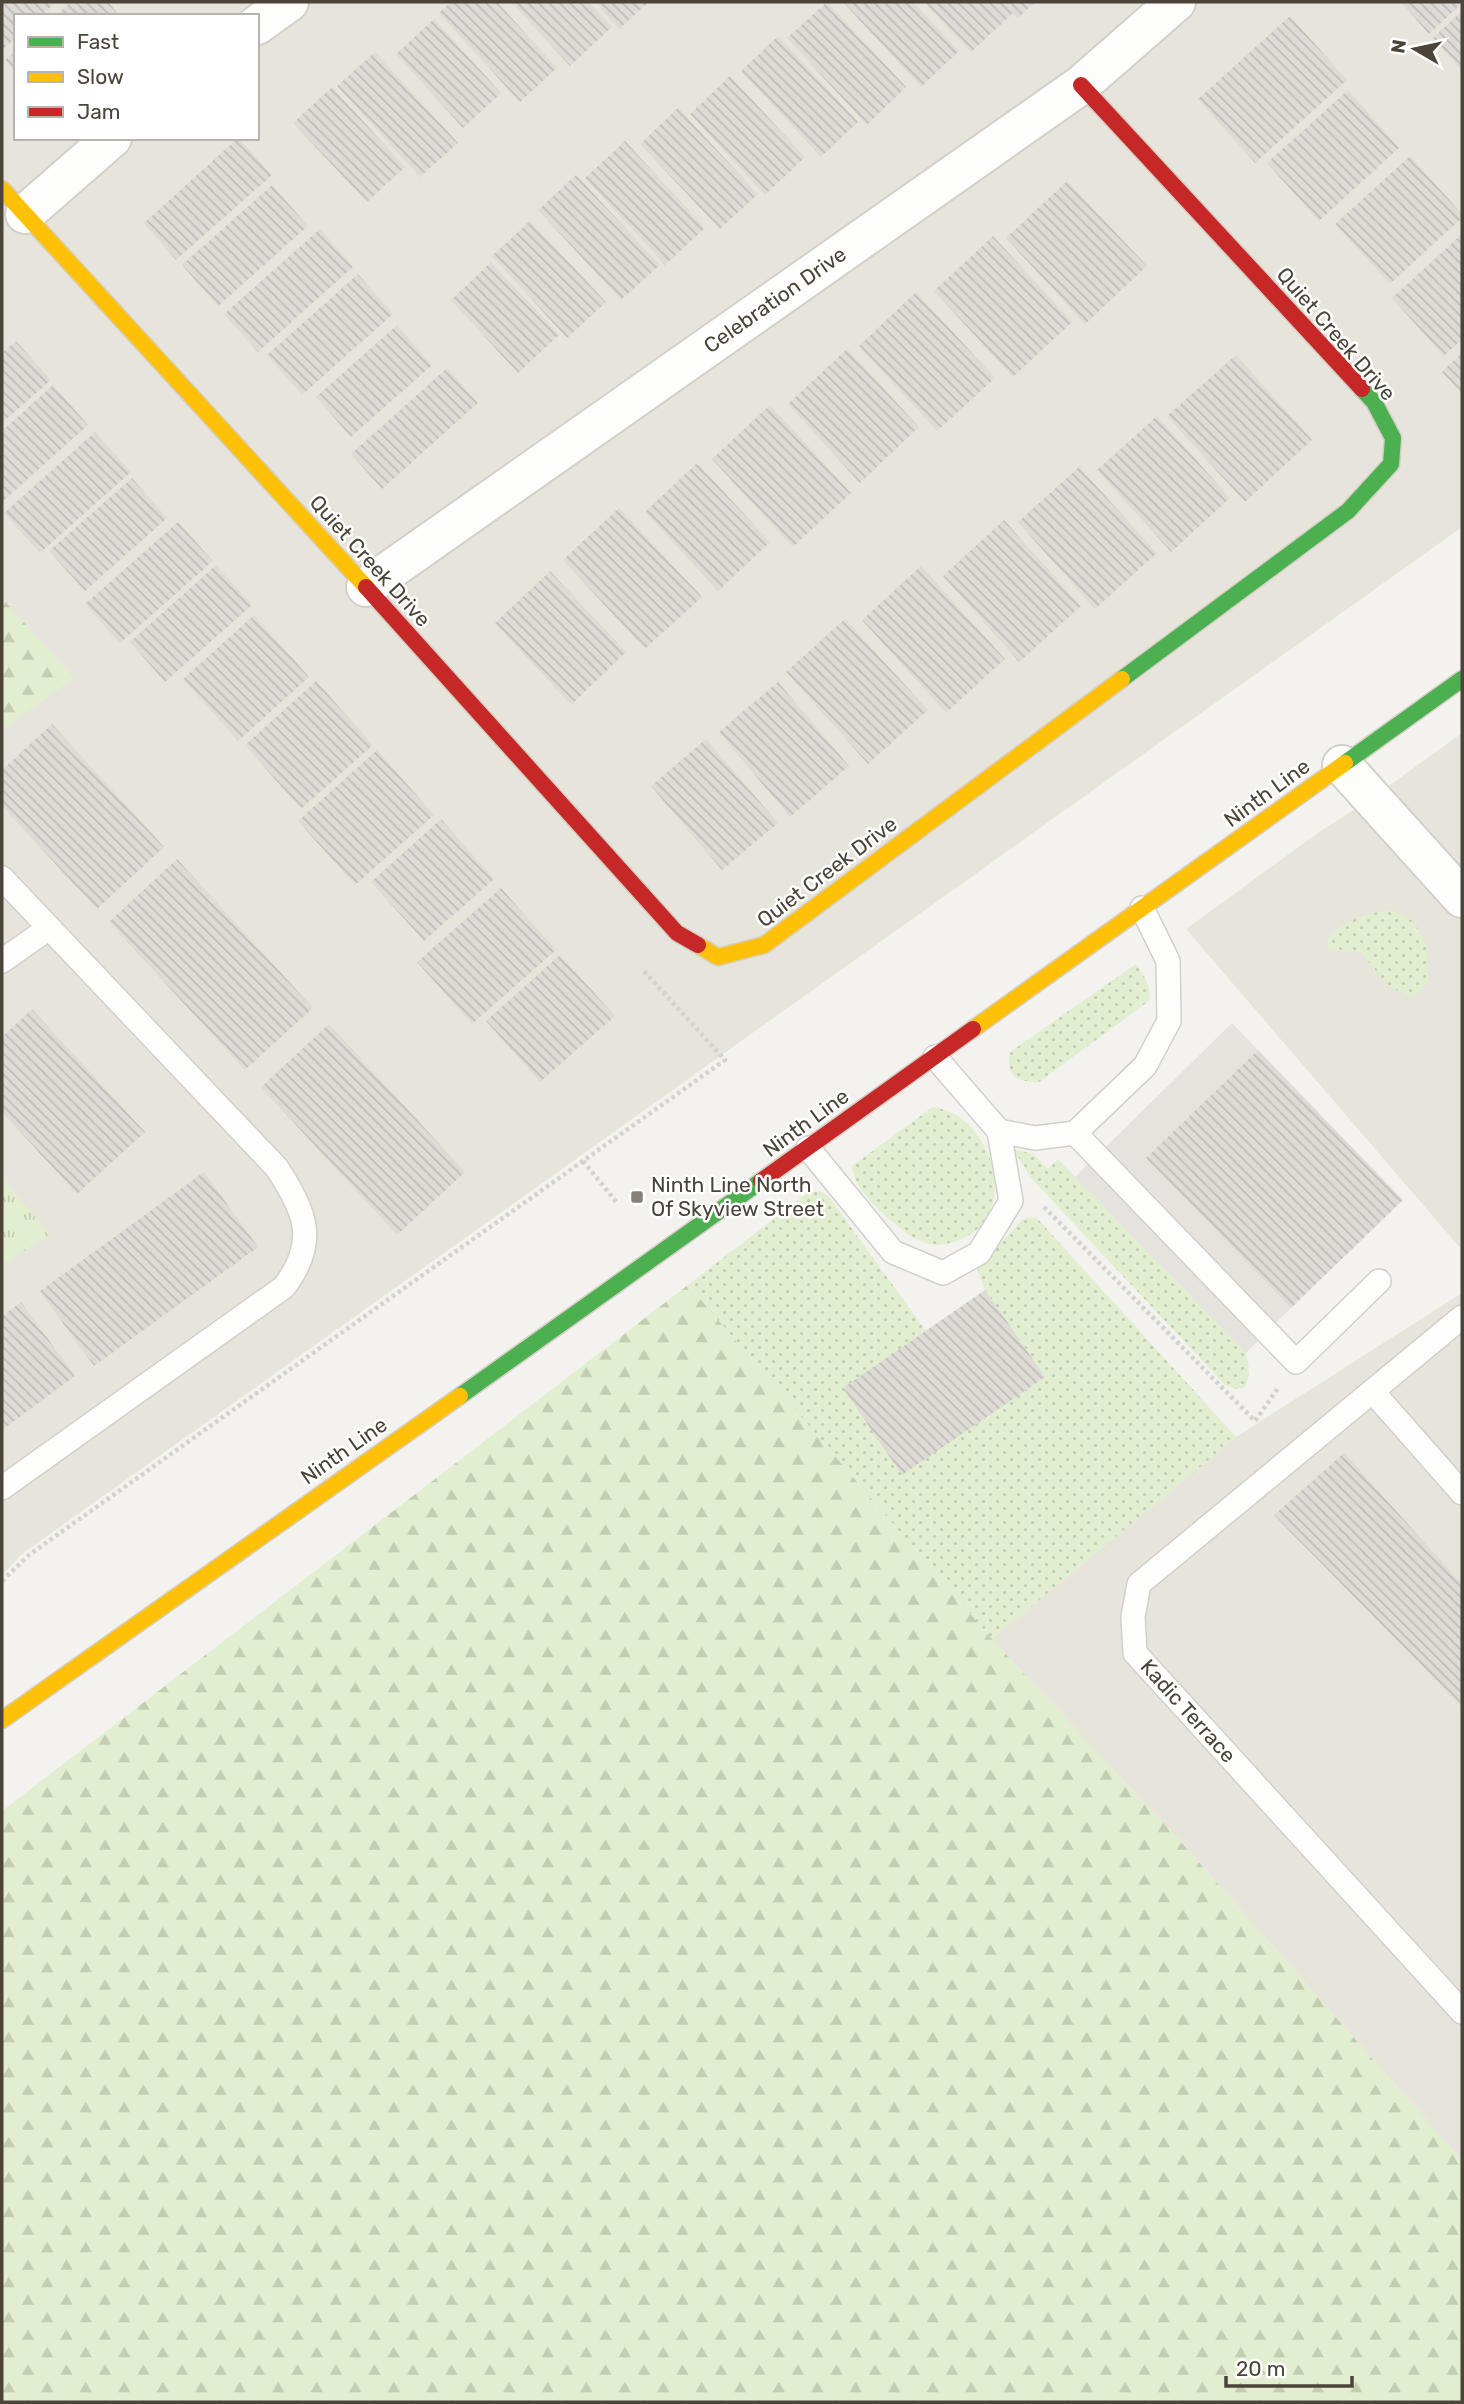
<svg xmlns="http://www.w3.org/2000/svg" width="1464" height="2404" font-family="Rubik,sans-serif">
  <defs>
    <pattern id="grass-dots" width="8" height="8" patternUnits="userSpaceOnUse" patternTransform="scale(1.75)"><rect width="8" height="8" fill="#e1eecf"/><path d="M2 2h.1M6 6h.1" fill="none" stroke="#c3cdb2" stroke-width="1.8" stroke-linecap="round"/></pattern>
    <pattern id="forest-firs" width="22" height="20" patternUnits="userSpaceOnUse" patternTransform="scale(1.75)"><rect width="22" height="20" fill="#e1eecf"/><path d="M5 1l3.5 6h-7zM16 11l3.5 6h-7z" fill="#c3cdb2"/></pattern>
    <pattern id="park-tufts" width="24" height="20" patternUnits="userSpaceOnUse" patternTransform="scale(1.75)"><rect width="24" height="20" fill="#e1eecf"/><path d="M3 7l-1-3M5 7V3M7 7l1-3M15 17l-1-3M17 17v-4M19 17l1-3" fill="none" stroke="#c3cdb2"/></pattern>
    <pattern id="building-back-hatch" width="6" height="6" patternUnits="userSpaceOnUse" patternTransform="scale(1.75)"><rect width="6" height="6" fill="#dedbd6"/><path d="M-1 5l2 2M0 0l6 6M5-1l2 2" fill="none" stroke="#c0bdb8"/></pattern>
  </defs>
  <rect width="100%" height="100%" fill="#f4f2ee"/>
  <path fill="#e7e4dc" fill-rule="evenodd" d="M 2,2 L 1462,2 L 1462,527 L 22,1554 L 2,1575 ZM 16,16 L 257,16 L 257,138 L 16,138 Z
    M 1462,733 L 1462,1250 L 1186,929 L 1319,832 L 1368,801 Z
    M 1462,1293 L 1462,2160 L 1181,1842 L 992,1639 L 1236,1437 Z"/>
  <path fill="url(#grass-dots)" d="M 1391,910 L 1413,921 L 1426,945 L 1428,983 L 1412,997 L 1388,986 L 1361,952 L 1328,951 L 1328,938 C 1348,919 1363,914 1391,910 Z
    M 1136,964 C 1144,976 1152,986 1149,1001 L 1039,1082 C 1017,1082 1005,1077 1010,1052 Z
    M 933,1107 C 991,1114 1023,1212 962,1239 C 930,1252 916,1241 891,1221 C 876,1208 853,1186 852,1166 Z
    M 1013,1149 L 1033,1154 L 1048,1169 L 1058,1159 L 1246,1353 C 1249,1366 1251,1376 1244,1388 L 1236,1389 L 1225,1385 L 1031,1178 Z
    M 820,1191 L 829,1197 L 926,1331 L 1045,1377 L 985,1290 L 977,1269 L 1023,1219 L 1036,1217 L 1236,1437 L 992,1639 L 688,1285 L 806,1194 Z"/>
  <path fill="url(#forest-firs)" d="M 2,598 L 74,678 L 2,730 Z
    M 688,1285 L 992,1639 L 1181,1842 L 1462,2160 L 1462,2402 L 2,2402 L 2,1811 Z"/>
  <path fill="url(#park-tufts)" d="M 2,1179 L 50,1234 L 2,1265 Z"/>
  <path fill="#e6e3df" d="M 1232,1023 L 1258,1050 L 1147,1158 L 1291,1308 L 1246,1353 L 1075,1177 Z"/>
  <path fill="url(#building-back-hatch)" d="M 2,2 L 56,2 L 41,16 L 16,16 L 16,38 L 2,50 Z
    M 71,2 L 108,2 L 120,16 L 55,16 Z
    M 451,2 L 497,2 L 557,68 L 520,102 L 439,13 Z
    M 511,2 L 589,2 L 612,27 L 570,66 Z
    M 595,2 L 649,2 L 619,29 Z
    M 827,2 L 906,87 L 867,125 L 787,38 Z
    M 843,2 L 913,2 L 959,51 L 921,87 Z
    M 924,2 L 1035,2 L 1018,18 L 1013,13 L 971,52 Z
    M 1401,2 L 1462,2 L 1462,3 L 1429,34 Z
    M 1462,11 L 1462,71 L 1433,38 Z
    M 1290,16 L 1347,80 L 1255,163 L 1198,99 Z
    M 434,19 L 501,93 L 463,128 L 396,54 Z
    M 778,36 L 858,122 L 821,157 L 741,71 Z
    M 16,51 L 16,72 L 5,60 Z
    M 375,52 L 458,143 L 420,177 L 337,86 Z
    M 730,76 L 805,157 L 765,195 L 690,114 Z
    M 332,87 L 405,167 L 367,202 L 293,123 Z
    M 1348,90 L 1399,148 L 1319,221 L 1267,163 Z
    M 678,108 L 758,194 L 720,229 L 640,144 Z
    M 238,138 L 272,175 L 176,260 L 144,223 Z
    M 625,141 L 705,228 L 665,265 L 585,178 Z
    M 1410,156 L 1462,214 L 1462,218 L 1390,284 L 1335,224 Z
    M 576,175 L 660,265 L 621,300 L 538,210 Z
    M 1067,181 L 1147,266 L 1085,324 L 1006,238 Z
    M 272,185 L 308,226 L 218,306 L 182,265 Z
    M 530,221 L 606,302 L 567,338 L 492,256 Z
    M 320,229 L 353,267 L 258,352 L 224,314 Z
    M 1462,234 L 1462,339 L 1444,356 L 1392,298 Z
    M 993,236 L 1072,322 L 1013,377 L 934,291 Z
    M 491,262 L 559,335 L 518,373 L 451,300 Z
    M 358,274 L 393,314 L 302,395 L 267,355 Z
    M 916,292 L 995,378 L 937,431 L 859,346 Z
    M 397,325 L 432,365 L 351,437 L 316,397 Z
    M 16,341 L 51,380 L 2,423 L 2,353 Z
    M 847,349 L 919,427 L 860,483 L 788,404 Z
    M 1462,353 L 1462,394 L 1442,372 Z
    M 1236,355 L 1312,440 L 1245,502 L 1167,416 Z
    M 447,368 L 478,403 L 382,489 L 351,454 Z
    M 53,385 L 88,425 L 2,502 L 2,431 Z
    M 770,405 L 851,493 L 793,547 L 712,459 Z
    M 1157,416 L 1230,498 L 1171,552 L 1097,470 Z
    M 95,432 L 131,472 L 40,553 L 4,513 Z
    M 697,463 L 770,542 L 718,591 L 645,512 Z
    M 1079,467 L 1157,553 L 1095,609 L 1018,522 Z
    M 132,478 L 167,518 L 85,591 L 49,551 Z
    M 619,508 L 702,597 L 645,649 L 563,560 Z
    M 1004,520 L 1081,606 L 1019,662 L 943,576 Z
    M 178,522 L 213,561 L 120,643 L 85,604 Z
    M 216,565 L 252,605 L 165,682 L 130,642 Z
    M 921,566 L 1005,659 L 946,713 L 862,620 Z
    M 550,571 L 626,652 L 571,705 L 495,623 Z
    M 254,615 L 309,677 L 238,741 L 183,679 Z
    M 845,619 L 928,710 L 868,764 L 786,672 Z
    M 316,681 L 373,745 L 301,809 L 245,745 Z
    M 778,682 L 849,766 L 790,817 L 719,732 Z
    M 52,724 L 164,847 L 97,909 L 2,806 L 2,770 Z
    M 706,739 L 778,823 L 722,870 L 651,786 Z
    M 377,750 L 434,815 L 355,885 L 298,821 Z
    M 441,819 L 494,879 L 424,941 L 371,882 Z
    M 177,859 L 313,1008 L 245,1070 L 109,922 Z
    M 501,888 L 556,950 L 472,1024 L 417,962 Z
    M 560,955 L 615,1016 L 540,1082 L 486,1021 Z
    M 32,1009 L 145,1132 L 77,1194 L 2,1112 L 2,1037 Z
    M 329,1024 L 465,1172 L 397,1235 L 261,1087 Z
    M 1258,1050 L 1403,1200 L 1291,1308 L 1146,1158 Z
    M 204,1172 L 258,1247 L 94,1366 L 40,1291 Z
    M 985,1290 L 1045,1377 L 902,1475 L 843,1388 Z
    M 21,1302 L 75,1376 L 2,1430 L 2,1316 Z
    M 1344,1453 L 1462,1584 L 1462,1707 L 1274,1515 Z"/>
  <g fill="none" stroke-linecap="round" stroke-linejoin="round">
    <defs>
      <path id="lane" d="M 2,878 L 277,1168 C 305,1212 319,1241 284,1287 L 2,1488
        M 2,961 L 49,928
        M 999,1131 L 1035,1138 L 1075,1133 L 1145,1066 L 1169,1021 L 1168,961 L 1142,908
        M 1075,1133 L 1296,1362 L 1379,1281
        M 808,1148 L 893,1252 L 943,1273 L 979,1253 L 1011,1201 L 999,1131 L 935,1057
        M 1462,1317 L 1139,1584 L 1133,1617 L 1135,1653 L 1462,2012
        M 1373,1392 L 1462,1493"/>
      <path id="street" d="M 257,25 L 289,2
        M 25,214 L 112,138
        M 366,587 L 1081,85 L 1176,2
        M 1342,765 L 1462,898"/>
      <path id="fast" d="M 1122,679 L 1348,511 L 1391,464 L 1393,438 L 1374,402 L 1362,389
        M 1345,763 L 1462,679
        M 460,1396 L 761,1181"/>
      <path id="slow" d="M 2,189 L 366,587
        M 698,945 L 718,957 L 764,945 L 1122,679
        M 973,1029 L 1345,763
        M 2,1720 L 460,1396"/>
      <path id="jam" d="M 1081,85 L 1362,389
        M 366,587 L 677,933 L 698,945
        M 761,1181 L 973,1029"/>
    </defs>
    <use href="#lane" stroke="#d2d0cb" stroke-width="26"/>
    <use href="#street" stroke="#d2d0cb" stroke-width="42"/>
    <use href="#fast" stroke="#d3cfc5" stroke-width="19"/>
    <use href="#slow" stroke="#d3cfc5" stroke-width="19"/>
    <use href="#jam" stroke="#d3cfc5" stroke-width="19"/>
    <path stroke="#d3d2cc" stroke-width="4.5" stroke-dasharray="3.5 3.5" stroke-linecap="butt" d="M 583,1161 L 618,1204
      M 1044,1207 L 1255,1421 L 1278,1388
      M 2,1581 L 29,1555 L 725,1060 L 643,970"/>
    <use href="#lane" stroke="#fdfdfc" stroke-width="23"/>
    <use href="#street" stroke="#fdfdfc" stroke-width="38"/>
    <use href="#fast" stroke="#4caf50" stroke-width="16"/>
    <use href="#slow" stroke="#ffc107" stroke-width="16"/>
    <use href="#jam" stroke="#c62828" stroke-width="16"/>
  </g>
  <rect fill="#868178" stroke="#fff" stroke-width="2.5" x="630" y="1190" width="14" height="14" rx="3.5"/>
  <g text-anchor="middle" stroke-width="5" stroke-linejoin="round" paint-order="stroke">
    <g font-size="21" fill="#4b4439" stroke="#fff">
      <text transform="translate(775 300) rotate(-35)" y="7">Celebration Drive</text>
      <text transform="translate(1336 334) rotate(49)" y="7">Quiet Creek Drive</text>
      <text transform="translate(370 561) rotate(48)" y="7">Quiet Creek Drive</text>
      <text transform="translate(1267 793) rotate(-36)" y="7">Ninth Line</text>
      <text transform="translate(827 872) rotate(-37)" y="7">Quiet Creek Drive</text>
      <text transform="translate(806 1123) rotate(-36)" y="7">Ninth Line</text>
      <text transform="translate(344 1451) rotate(-35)" y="7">Ninth Line</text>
      <text transform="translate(1188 1711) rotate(48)" y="7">Kadic Terrace</text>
    </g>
    <g font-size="21" fill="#4b4439" stroke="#fff" text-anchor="start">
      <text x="651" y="1192">Ninth Line North<tspan x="651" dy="24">Of Skyview Street</tspan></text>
    </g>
  </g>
  <rect width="1464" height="2404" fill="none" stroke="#4b4439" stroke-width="7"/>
  <rect x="14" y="14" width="245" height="126" fill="#ffffff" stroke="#b7b4b0" stroke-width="2"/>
  <rect x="28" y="37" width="35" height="10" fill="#4caf50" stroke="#b7b4b0" stroke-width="2"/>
  <text x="77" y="49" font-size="21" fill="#4b4439">Fast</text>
  <rect x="28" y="72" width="35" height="10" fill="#ffc107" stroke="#b7b4b0" stroke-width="2"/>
  <text x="77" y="84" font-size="21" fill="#4b4439">Slow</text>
  <rect x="28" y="107" width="35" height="10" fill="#c62828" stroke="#b7b4b0" stroke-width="2"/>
  <text x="77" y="119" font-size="21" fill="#4b4439">Jam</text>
  <g transform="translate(1415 49) rotate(279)" stroke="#ffffff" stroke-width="5" paint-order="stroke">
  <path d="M0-5L12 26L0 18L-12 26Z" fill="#4b4439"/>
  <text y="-10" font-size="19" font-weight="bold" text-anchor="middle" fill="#4b4439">N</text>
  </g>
  <path d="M1226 2376v10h126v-10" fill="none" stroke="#4b4439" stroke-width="3.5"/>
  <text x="1236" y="2376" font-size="21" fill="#4b4439" stroke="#ffffff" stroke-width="5" paint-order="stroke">20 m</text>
</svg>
